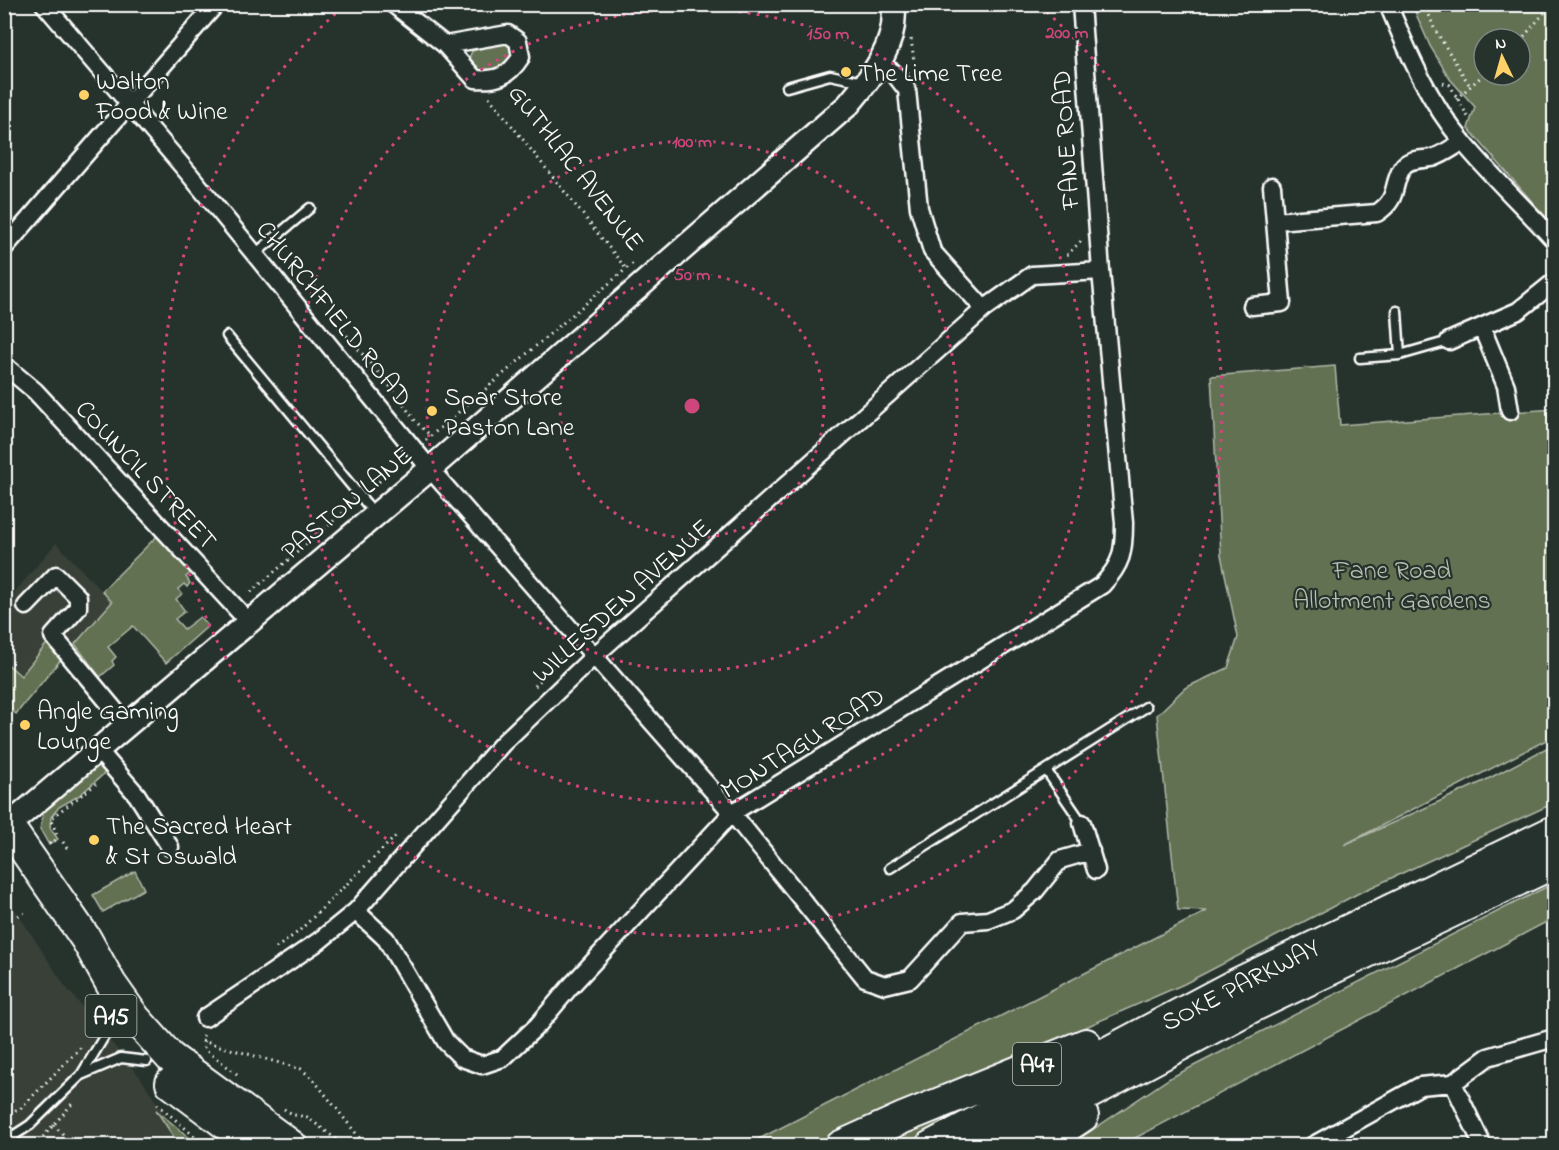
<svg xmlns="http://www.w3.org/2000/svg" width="1559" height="1150" font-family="'Indie Flower',sans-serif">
  <rect width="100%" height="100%" fill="#26332d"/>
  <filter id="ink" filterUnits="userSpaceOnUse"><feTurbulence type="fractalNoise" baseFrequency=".0167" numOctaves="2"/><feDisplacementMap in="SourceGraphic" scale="12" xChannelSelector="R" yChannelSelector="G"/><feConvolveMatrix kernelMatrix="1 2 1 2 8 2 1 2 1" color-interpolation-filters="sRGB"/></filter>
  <g filter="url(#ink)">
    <path fill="#394137" d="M 56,543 L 112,602 L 67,652 L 53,636 L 21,676 L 5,661 L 4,605 Z
      M 4,893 L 65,986 L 140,1077 L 184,1145 L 5,1145 Z"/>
    <path fill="#637152" stroke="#b1b8a8" stroke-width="1.5" fill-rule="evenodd" d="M 1412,5 L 1554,5 L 1554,227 L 1468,128 L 1475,107 L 1450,79 L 1430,46 ZM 1484,39 L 1520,39 L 1520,75 L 1484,75 Z
      M 508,41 L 516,53 C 506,68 495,74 477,70 L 469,58 L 472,51 Z
      M 1335,366 L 1340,425 L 1554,409 L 1554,736 L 1344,845 L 1484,781 L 1554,744 L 1554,803 L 1359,893 L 1184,984 L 830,1139 L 815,1145 L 745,1146 L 1207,911 L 1178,910 L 1157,715 L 1185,688 L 1228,668 L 1238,637 L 1221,555 L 1211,376 Z
      M 157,536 L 192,572 L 186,577 L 190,583 L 187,587 L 184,584 L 178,589 L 182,594 L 176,599 L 185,611 L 175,619 L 184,629 L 200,617 L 208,626 L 166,663 L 133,626 L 108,647 L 116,657 L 112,661 L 114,665 L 100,677 L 75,644 L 112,602 L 102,591 Z
      M 53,636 L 67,652 L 16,714 L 5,705 L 4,661 L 21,676 Z
      M 102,763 L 107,771 L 80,795 L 59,807 L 51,817 L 50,828 L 58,839 L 49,845 L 40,829 L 44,811 Z
      M 135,871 L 144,889 L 103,912 L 93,895 Z
      M 1554,883 L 1554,918 L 1122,1145 L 1070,1145 L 1170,1078 Z
      M 976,1102 L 981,1107 L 907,1145 L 873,1146 Z
      M 156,1110 L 198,1145 L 179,1145 Z"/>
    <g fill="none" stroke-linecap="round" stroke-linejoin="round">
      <defs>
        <path id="lane" d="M 787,87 L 830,75 L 863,82
          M 255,254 L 310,208
          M 1397,311 L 1400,355
          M 227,336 L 375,514
          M 1360,358 L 1400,355 L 1449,341
          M 1046,770 L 1146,707
          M 890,868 L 1046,770 L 1082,823
          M 114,1020 L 81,1075 L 121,1058 L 147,1061
          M 4,1130 L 13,1136 L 14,1146
          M 13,1136 L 30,1125 L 81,1075"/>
        <path id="street" d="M 44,4 L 190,175 L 430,469 L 732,813 L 865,978 L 885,985 L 910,979 L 962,922 L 988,920 L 1013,910 L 1035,891 L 1060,860 L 1091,851
          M 393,4 L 445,45 L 475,79 C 497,81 509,76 521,57 L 518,41 L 508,34 L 445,45
          M 1388,4 C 1408,53 1429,102 1463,142 C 1491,176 1524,207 1554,240
          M 879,66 L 893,72 L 907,90 L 919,208 L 932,251 L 984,309
          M 1275,221 L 1377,213 C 1399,199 1391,187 1402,168 C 1408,158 1422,160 1432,158 C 1443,155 1453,147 1462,142
          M 4,248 L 216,4
          M 1252,306 L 1282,303 L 1272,186
          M 1482,328 L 1506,386 L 1510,411
          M 1449,341 L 1518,311 L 1554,282
          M 4,365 L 35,391 L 248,621
          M 26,606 L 56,575 L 78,597 L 78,608 L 53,636 L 128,726
          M 98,750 L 137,795 L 170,847
          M 1082,823 L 1096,870
          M 356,911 L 386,939 L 446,1042 L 462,1058 L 482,1065 L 503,1058 L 538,1025 L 569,988 L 732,813 L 1102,585 C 1122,564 1124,552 1124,523 L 1101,271 L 1081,4
          M 205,1018 L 319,941 L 356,911 L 502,744 L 593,657 L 984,309 L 1032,275 L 1101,271
          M 1453,1083 L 1483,1146
          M 1312,1146 L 1420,1086 L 1453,1083 L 1488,1057 L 1554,1038"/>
        <path id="secondary" d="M 9,825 L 430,469 L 848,105 C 871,78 899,43 893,4"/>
        <path id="highway" d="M 4,820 L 86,939 L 111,984 L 135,1018 L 170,1057 L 292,1146
          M 171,1083 L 255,1146
          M 841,1146 L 903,1118 L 1086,1044
          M 931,1146 L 1234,985 L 1554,831
          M 990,1146 L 1252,1007 L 1554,863
          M 1038,1146 L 1083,1116"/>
      </defs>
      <use href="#lane" stroke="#fff" stroke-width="13"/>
      <use href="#street" stroke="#fff" stroke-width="21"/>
      <use href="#secondary" stroke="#fff" stroke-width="27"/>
      <use href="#highway" stroke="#fff" stroke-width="34"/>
      <path stroke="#fff" stroke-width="3" stroke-dasharray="1.5 4.5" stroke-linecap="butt" d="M 1425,4 L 1434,28 L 1470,86
        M 911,39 L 916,74
        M 1520,41 L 1552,4
        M 1443,83 L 1450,85 L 1468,117 L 1465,118
        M 489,97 L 627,270
        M 1456,99 L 1484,74
        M 1067,255 L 1081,241
        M 331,317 L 394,391 L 416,422 L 431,436
        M 426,440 L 633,263
        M 370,490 L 402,460
        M 251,592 L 351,506
        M 535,686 L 567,651
        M 57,834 L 51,821 L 55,815 L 96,784
        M 63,842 L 69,852
        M 49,844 L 58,839
        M 18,916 L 24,913
        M 276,948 L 298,932 L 398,834
        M 203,1035 L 204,1049 L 237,1074
        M 202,1041 L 301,1069 L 313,1079 L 366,1146
        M 157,1104 L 206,1146
        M 4,1107 L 13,1111 L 20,1109 L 82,1046
        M 284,1109 L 294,1115 L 307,1117 L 345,1146
        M 53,1125 L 64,1135
        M 35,1146 L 72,1104
        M 383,1146 L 390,1146"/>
      <use href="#lane" stroke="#26332d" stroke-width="8"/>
      <use href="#street" stroke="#26332d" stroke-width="16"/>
      <use href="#secondary" stroke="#26332d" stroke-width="22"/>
      <use href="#highway" stroke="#26332d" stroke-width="30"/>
    </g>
  </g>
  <g fill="none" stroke="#ce467c" stroke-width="3" stroke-dasharray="3 6">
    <circle cx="692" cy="406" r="132"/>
    <circle cx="692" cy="406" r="265"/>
    <circle cx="692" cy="406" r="397"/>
    <path d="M1040 6A530 530 0 1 1 344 6"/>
  </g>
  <g fill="#ffd166" stroke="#26332d" stroke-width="2">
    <circle cx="846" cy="72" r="6"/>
    <circle cx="84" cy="95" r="6"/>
    <circle cx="432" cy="411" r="6"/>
    <circle cx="25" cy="725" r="6"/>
    <circle cx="94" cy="840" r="6"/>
  </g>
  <g text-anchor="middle" stroke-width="4.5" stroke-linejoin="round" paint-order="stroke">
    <g fill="#26332d" stroke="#bec2c0" stroke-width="1.5">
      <rect x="85.5" y="995" width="51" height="42" rx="4.5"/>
      <rect x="1013" y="1043" width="48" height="42" rx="4.5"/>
    </g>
    <g font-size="24" font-weight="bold" fill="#fff">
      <text x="111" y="1024">A15</text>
      <text x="1037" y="1072">A47</text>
    </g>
    <g font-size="26" fill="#fff" stroke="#26332d" text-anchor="start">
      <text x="858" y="81">The Lime Tree</text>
      <text x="96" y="89">Walton<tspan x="96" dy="30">Food &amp; Wine</tspan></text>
      <text x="444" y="405">Spar Store<tspan x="444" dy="30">Paston Lane</tspan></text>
      <text x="37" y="719">Angle Gaming<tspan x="37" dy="30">Lounge</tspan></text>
      <text x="106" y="834">The Sacred Heart<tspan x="106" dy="30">&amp; St Oswald</tspan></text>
    </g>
    <g font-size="26" fill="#fff" stroke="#26332d">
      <text transform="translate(1065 140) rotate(-94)" y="9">FANE ROAD</text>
      <text transform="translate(577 167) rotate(52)" y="9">GUTHLAC AVENUE</text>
      <text transform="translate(335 313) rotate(51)" y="9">CHURCHFIELD ROAD</text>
      <text transform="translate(147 474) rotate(47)" y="9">COUNCIL STREET</text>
      <text transform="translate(346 502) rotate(-40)" y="9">PASTON LANE</text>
      <text transform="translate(621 600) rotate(-42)" y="9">WILLESDEN AVENUE</text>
      <text transform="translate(802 742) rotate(-32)" y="9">MONTAGU ROAD</text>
      <text transform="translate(1240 984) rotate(-27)" y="9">SOKE PARKWAY</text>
    </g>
    <g font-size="26" fill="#b9bfb1" stroke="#26332d">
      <text x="1392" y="578">Fane Road<tspan x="1392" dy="30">Allotment Gardens</tspan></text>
    </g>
  </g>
  <circle cx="692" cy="406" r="9" fill="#ce467c" stroke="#26332d" stroke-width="3"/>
  <g font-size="18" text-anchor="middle" font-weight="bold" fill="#ce467c" stroke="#26332d" stroke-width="4.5" stroke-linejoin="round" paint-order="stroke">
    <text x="1067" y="38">200 m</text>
    <text x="828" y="39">150 m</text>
    <text x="692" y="147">100 m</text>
    <text x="692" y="280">50 m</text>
  </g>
  <rect width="1559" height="1150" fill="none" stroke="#26332d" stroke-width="24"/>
  <rect x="12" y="12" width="1535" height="1126" fill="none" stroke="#fff" stroke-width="2" filter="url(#ink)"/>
  <g transform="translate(1502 57) rotate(355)"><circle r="28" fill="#26332d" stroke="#7d8581" stroke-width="1.5"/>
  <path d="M0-4.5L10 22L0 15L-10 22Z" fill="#ffd166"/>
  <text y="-9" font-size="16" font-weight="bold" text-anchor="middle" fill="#ffffff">N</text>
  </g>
</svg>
